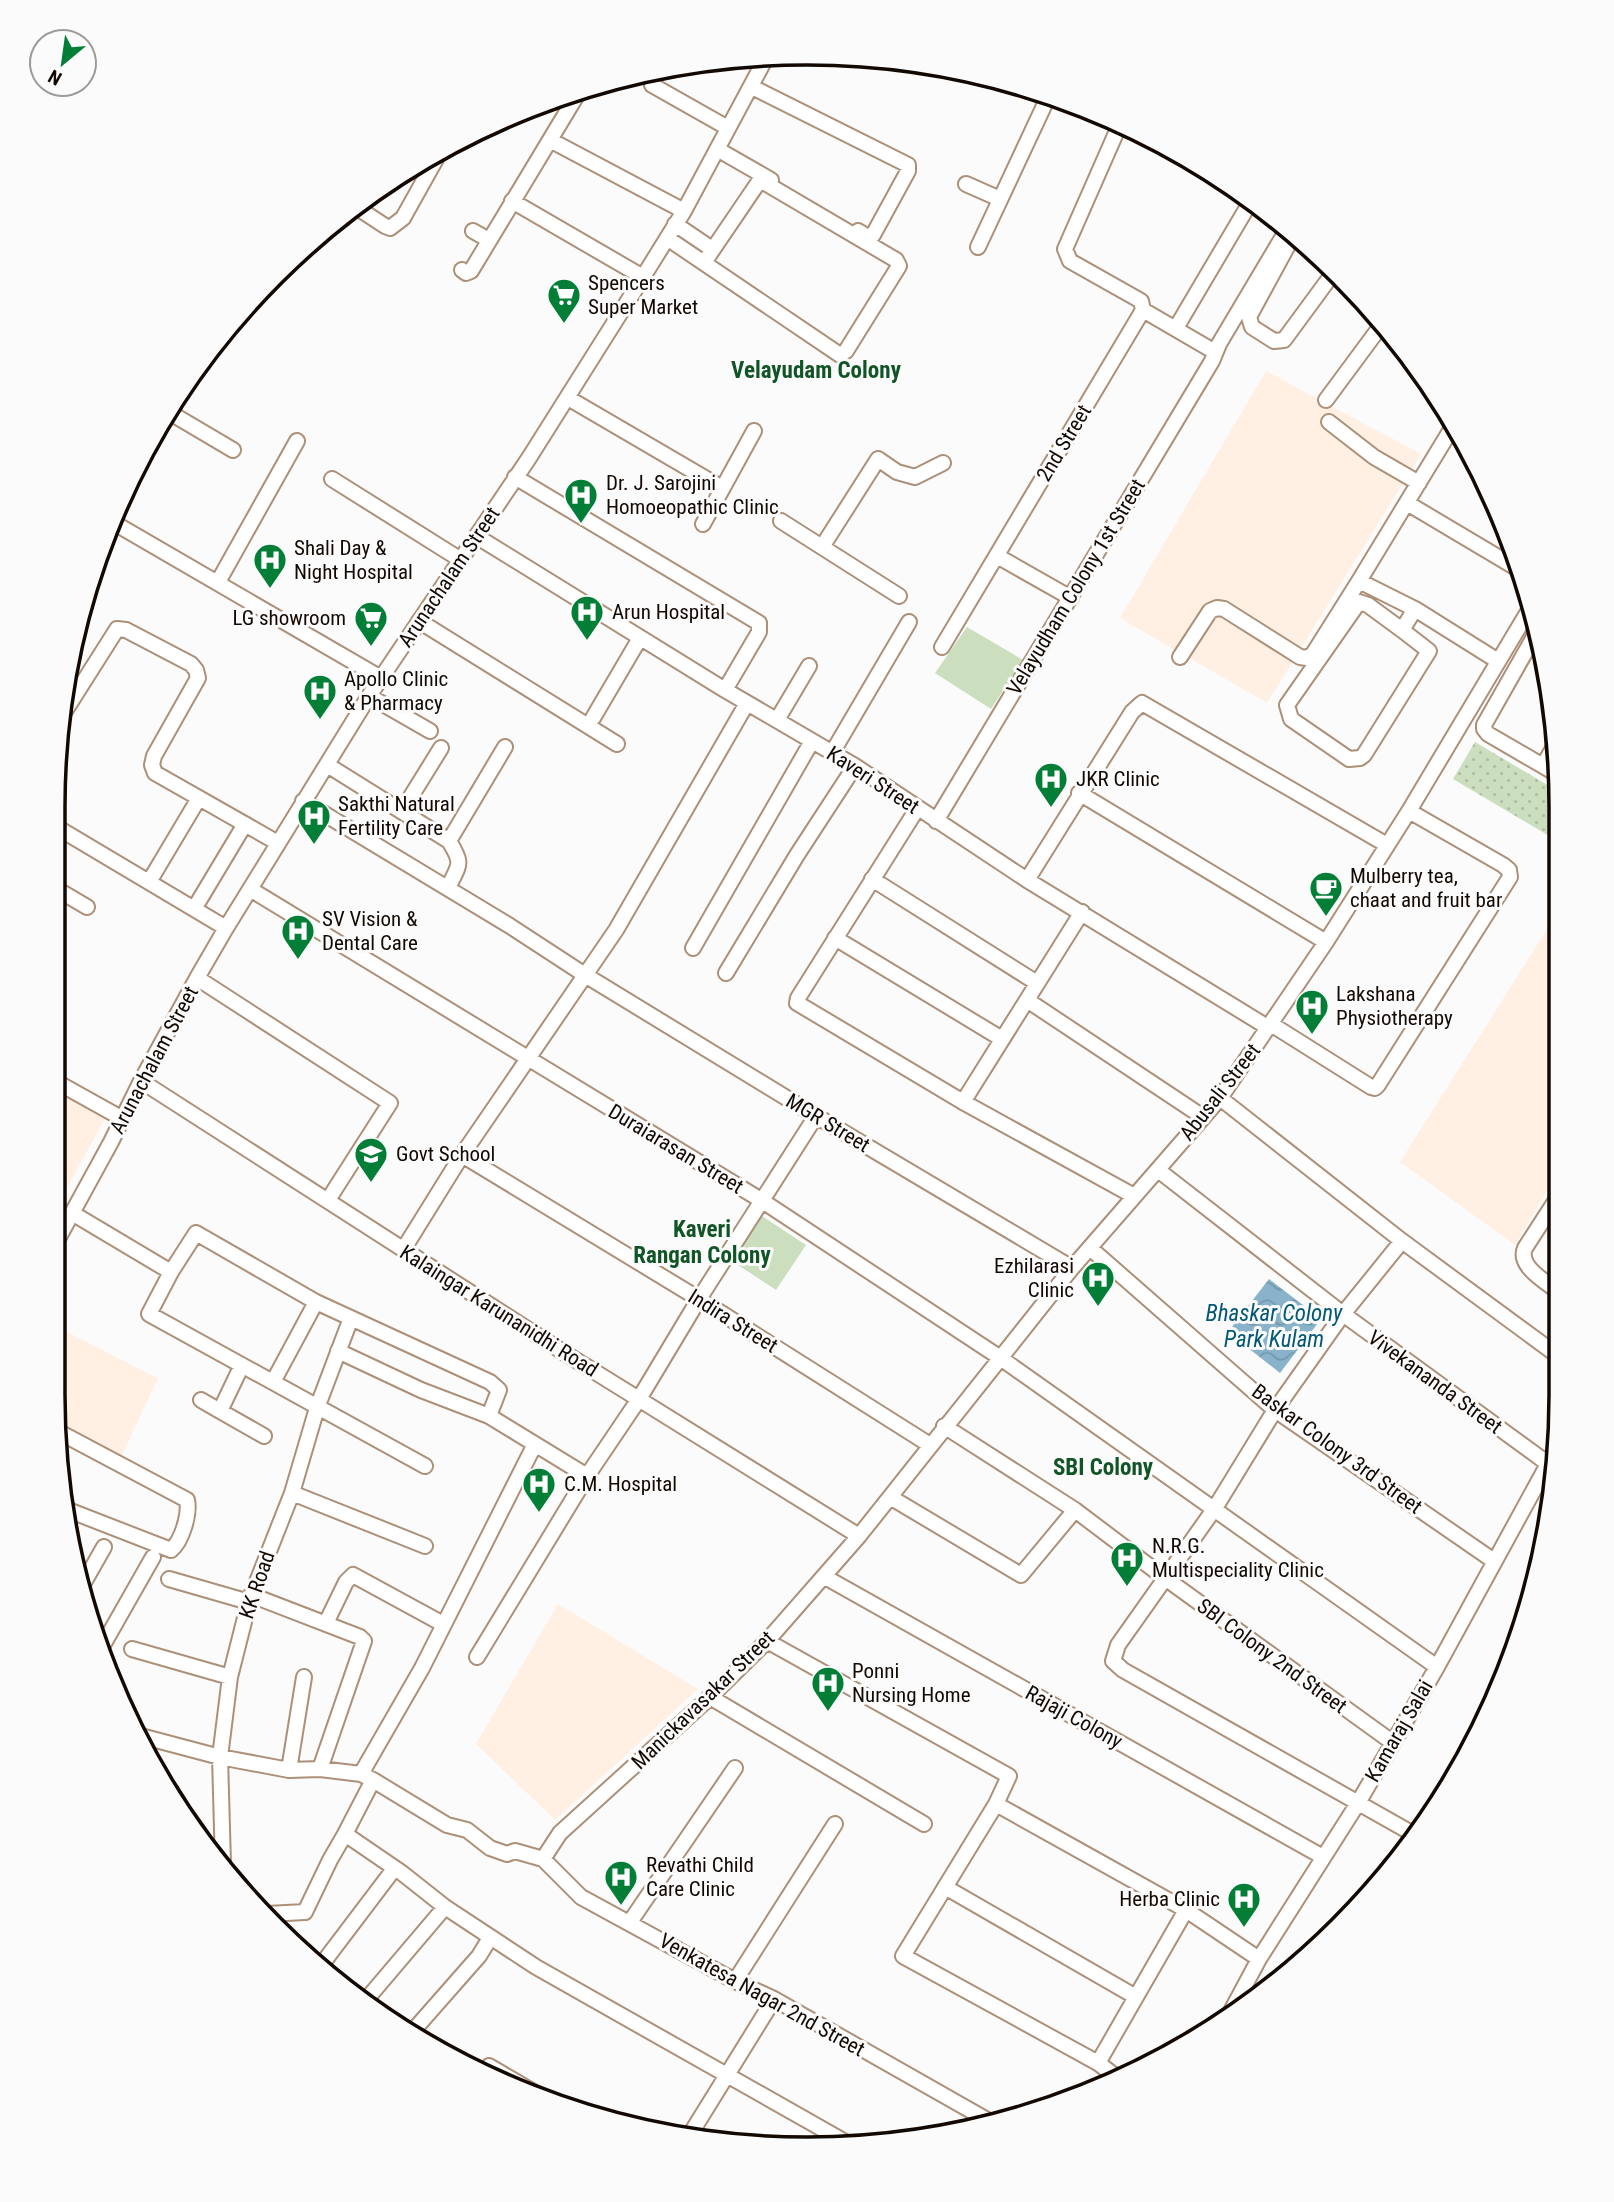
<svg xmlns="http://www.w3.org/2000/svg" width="1614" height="2202" font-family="'Roboto Condensed',sans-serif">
  <defs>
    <pattern id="park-dots" width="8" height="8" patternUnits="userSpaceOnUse" patternTransform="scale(1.75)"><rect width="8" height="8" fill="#cbdfbf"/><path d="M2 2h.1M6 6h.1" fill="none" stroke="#adbea2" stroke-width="1.8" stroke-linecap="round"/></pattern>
    <pattern id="water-waves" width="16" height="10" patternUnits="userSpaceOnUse" patternTransform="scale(1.75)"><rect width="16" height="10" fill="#88b3ca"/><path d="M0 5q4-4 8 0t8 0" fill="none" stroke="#7499ac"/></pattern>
  </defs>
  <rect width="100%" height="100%" fill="#fbfbfb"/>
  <path fill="#fff0e3" d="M 1266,371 L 1421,454 L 1267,703 L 1120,618 Z
    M 1556,915 L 1558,1172 L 1515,1245 L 1400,1162 Z
    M 53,1089 L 105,1119 L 53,1213 Z
    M 53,1325 L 158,1378 L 121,1457 L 56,1421 L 53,1395 Z
    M 558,1604 L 698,1689 L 555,1820 L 476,1744 Z"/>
  <path fill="#cbdfbf" d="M 967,627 L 1023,660 L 991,709 L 935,673 Z
    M 759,1214 L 806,1245 L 776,1290 L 729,1259 Z"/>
  <path fill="url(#park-dots)" d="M 1475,742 L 1556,790 L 1556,840 L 1453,779 Z"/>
  <path fill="url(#water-waves)" d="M 1269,1279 L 1321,1319 L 1280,1373 L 1228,1332 Z"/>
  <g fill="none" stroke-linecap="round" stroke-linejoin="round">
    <defs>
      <path id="minor" d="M 652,85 L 728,128
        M 752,87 L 908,165 L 908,171 L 873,235 L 868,237 L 858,231
        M 1120,124 L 1065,249 L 1070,261 L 1141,301 L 1143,310
        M 550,140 L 684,211
        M 717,149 L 771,180
        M 966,184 L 1000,199
        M 512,201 L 643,277
        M 353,205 L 385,226 L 390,228 L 403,218 L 441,150
        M 675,224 L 712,249
        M 473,231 L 489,240
        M 667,238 L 840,355 L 846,351 L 899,266 L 896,260 L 760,180 L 705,261
        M 978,247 L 1050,93
        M 1287,247 L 1249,317 L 1252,327 L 1274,341 L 1284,340 L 1334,272
        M 462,270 L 466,273 L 471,271 L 580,90
        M 1176,328 L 1251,201
        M 568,398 L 722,488
        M 1326,400 L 1383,323
        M 167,411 L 233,450
        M 1329,422 L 1374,457 L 1419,483
        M 1452,428 L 1359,581 L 1415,609 L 1498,661
        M 515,477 L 759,623 L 759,632 L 725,690
        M 332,479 L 461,560
        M 1407,503 L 1518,569
        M 109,520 L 381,678
        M 781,521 L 899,596
        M 703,524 L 754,431
        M 476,536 L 725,690 L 855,766 L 1027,880 L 1269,1028
        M 822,547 L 878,459 L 897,472 L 915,477 L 943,463
        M 997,556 L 1071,598
        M 218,582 L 297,441
        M 419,621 L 617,744
        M 1402,630 L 1368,605 L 1359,602 L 1287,705 L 1291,719 L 1349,759 L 1360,758 L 1364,755 L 1429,651 L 1402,630 L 1415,609
        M 1535,635 L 1484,725 L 1484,729 L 1488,734 L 1555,773
        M 942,647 L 1143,310 L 1215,352
        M 1180,657 L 1210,611 L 1217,608 L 1224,609 L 1300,657 L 1307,658 L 1313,654 L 1359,581
        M 369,696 L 430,731
        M 65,711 L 117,629 L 126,630 L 191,664 L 196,670 L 198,678 L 154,756 L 152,765 L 155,773 L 278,843
        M 593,718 L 640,638
        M 777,720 L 809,666
        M 832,753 L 909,622
        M 329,766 L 449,841 C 464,865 459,864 448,888
        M 1543,766 L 1555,745
        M 1079,793 L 1326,942
        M 303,801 L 510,926 L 585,975 L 816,1116 L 1072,1268
        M 917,809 L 798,998 L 797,1003 L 963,1102 L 1134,1196
        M 402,811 L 441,748
        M 936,821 L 1212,361 L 1219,344 L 1288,228
        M 53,825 L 226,928
        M 449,841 L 505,747
        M 872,879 L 1037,983
        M 1027,880 L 1132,712 L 1142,703 L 1387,845
        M 149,882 L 199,798
        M 53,887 L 87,907
        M 250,889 L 761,1200 L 999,1357 L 1437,1667
        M 194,909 L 245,824
        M 835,938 L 1002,1039
        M 693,948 L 812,741
        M 726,973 L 797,855 L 855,766
        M 197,978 L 390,1103 L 328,1200
        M 1027,1000 L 1203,1117
        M 1271,1024 L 1371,1087 L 1375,1088 L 1378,1085 L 1510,877 L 1509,870 L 1503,865 L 1409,811
        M 53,1080 L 123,1119
        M 141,1081 L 563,1352 L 859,1536
        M 1220,1098 L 1402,1241 L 1557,1355
        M 963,1102 L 1082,912
        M 462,1155 L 699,1299 L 930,1445
        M 1158,1170 L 1343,1314 L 1547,1463
        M 1558,1197 L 1525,1248 C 1517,1266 1546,1282 1559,1292
        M 72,1213 L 171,1272
        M 1402,1241 L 1343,1314 L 1275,1410 L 1215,1508 L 1118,1645 L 1113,1661 L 1123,1670 L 1415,1835
        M 53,1248 L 111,1142 L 141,1081 L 197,978 L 226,928 L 369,696 L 529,458 L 643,277 L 684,211 L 768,54
        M 1090,1248 L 1275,1410 L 1494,1561
        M 403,1250 L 462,1155 L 616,930 L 747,703
        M 338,1351 L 421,1390 L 489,1416 L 587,1476
        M 242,1365 L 220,1411 L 264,1436
        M 273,1382 L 316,1302
        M 201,1400 L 220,1411
        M 944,1426 L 1075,1510 L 1165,1578 L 1392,1742
        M 57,1431 L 187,1500 C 190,1514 182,1541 171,1550 L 68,1510
        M 425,1466 L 149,1314 L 171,1272 L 196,1233 L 316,1302 L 490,1382 L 499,1390 L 489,1416
        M 292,1493 L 425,1546
        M 890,1497 L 1021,1575 L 1075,1510
        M 825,1577 L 1323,1857
        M 169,1579 L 249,1602
        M 79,1591 L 104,1547
        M 251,1595 L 360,1637 L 364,1641 L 320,1769
        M 326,1623 L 346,1582 L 353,1575 L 443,1624
        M 767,1641 L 1009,1776 L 996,1804 L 903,1956 L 1098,2063 L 1119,2079
        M 132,1649 L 230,1677
        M 99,1652 L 153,1557
        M 477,1657 L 587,1476 L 639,1399 L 699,1299 L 816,1116
        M 710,1697 L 924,1824
        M 137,1735 L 220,1757 L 289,1770 L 320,1769 L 361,1774 L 373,1780 L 447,1825 L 467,1830 L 490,1848 L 507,1854 L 515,1851 L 543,1859 L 581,1897 L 735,1981 L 774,1999 L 989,2121
        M 289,1770 L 304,1677
        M 361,1774 L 422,1668 L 535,1444
        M 373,1780 L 345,1834 L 402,1873 L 445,1907 L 536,1967 L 847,2143
        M 996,1804 L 1186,1910 L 1259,1959
        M 543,1859 L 560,1833 L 710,1697 L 767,1641 L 859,1536 L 1072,1268 L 1220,1098 L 1326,942 L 1409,811 L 1529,610
        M 223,1864 L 220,1757 L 230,1677 L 249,1602 L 292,1493 L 317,1408 L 351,1318
        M 945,1887 L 1136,1997
        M 267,1914 L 305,1912 L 330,1860 L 345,1834
        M 630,1922 L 735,1768
        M 319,1968 L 394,1869
        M 735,1981 L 835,1824
        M 366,2000 L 445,1907
        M 1229,2015 L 1259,1959 L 1358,1803 L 1437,1667 L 1560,1442
        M 413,2031 L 479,1956 L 490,1938
        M 1098,2063 L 1186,1910
        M 489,2066 L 561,2108
        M 688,2138 L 774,1999"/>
    </defs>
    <use href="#minor" stroke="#ac9078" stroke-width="18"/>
    <use href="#minor" stroke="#fff" stroke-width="14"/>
  </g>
  <defs>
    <symbol id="supermarket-pin" viewBox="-11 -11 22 30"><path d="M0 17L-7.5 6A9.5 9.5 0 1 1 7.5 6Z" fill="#037e36" stroke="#fbfbfb"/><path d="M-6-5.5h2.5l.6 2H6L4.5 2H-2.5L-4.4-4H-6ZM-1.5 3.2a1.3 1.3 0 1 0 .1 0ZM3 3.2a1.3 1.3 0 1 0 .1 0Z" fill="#fff"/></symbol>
    <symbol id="hospital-pin" viewBox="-11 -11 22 30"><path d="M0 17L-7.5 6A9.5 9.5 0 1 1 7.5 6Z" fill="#037e36" stroke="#fbfbfb"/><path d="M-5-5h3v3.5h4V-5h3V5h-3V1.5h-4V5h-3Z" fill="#fff"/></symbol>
    <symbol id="cafe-pin" viewBox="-11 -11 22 30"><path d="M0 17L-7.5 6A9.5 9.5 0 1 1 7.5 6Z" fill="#037e36" stroke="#fbfbfb"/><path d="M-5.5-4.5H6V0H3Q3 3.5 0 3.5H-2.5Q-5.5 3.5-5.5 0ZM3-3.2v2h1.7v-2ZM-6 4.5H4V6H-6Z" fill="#fff"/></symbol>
    <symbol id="school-pin" viewBox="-11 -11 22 30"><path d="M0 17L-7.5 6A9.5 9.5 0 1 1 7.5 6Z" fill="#037e36" stroke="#fbfbfb"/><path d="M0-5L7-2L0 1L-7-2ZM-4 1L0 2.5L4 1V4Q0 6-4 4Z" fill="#fff"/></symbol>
  </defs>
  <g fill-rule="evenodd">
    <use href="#supermarket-pin" x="545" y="276" width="38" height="52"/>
    <use href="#hospital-pin" x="562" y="476" width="38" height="52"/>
    <use href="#hospital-pin" x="251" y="541" width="38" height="52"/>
    <use href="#hospital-pin" x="568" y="593" width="38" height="52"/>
    <use href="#supermarket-pin" x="352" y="599" width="38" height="52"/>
    <use href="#hospital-pin" x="301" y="672" width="38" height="52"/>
    <use href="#hospital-pin" x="1032" y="760" width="38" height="52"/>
    <use href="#hospital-pin" x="295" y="797" width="38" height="52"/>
    <use href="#cafe-pin" x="1307" y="869" width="38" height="52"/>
    <use href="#hospital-pin" x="279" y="912" width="38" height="52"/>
    <use href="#hospital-pin" x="1293" y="987" width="38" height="52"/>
    <use href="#school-pin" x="352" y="1135" width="38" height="52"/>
    <use href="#hospital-pin" x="1079" y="1259" width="38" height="52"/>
    <use href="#hospital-pin" x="520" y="1465" width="38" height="52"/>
    <use href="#hospital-pin" x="1108" y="1539" width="38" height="52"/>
    <use href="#hospital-pin" x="809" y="1664" width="38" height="52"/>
    <use href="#hospital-pin" x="602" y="1858" width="38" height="52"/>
    <use href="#hospital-pin" x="1225" y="1880" width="38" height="52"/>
  </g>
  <g text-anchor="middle" stroke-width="6" stroke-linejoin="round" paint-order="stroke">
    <g font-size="21" fill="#130903" stroke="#fbfbfb" text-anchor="start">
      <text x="588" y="290">Spencers<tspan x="588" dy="24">Super Market</tspan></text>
      <text x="606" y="490">Dr. J. Sarojini<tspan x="606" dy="24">Homoeopathic Clinic</tspan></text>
      <text x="294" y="555">Shali Day &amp;<tspan x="294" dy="24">Night Hospital</tspan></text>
      <text x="612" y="619">Arun Hospital</text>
      <text x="346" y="625" text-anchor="end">LG showroom</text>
      <text x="344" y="686">Apollo Clinic<tspan x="344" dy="24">&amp; Pharmacy</tspan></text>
      <text x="1076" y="786">JKR Clinic</text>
      <text x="338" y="811">Sakthi Natural<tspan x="338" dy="24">Fertility Care</tspan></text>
      <text x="1350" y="883">Mulberry tea,<tspan x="1350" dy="24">chaat and fruit bar</tspan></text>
      <text x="322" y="926">SV Vision &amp;<tspan x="322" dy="24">Dental Care</tspan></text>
      <text x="1336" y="1001">Lakshana<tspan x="1336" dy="24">Physiotherapy</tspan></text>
      <text x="396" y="1161">Govt School</text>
      <text x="1074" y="1273" text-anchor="end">Ezhilarasi<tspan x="1074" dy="24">Clinic</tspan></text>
      <text x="564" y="1491">C.M. Hospital</text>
      <text x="1152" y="1553">N.R.G.<tspan x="1152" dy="24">Multispeciality Clinic</tspan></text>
      <text x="852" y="1678">Ponni<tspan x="852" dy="24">Nursing Home</tspan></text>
      <text x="646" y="1872">Revathi Child<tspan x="646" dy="24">Care Clinic</tspan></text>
      <text x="1220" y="1906" text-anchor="end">Herba Clinic</text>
    </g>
    <g font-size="21" fill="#130903" stroke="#fbfbfb">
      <text transform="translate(1064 443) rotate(-59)" y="7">2nd Street</text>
      <text transform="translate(449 577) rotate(-56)" y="7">Arunachalam Street</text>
      <text transform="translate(1076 587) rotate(-59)" y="7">Velayudham Colony 1st Street</text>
      <text transform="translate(873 780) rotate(33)" y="7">Kaveri Street</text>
      <text transform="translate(154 1060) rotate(-62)" y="7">Arunachalam Street</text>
      <text transform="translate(1220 1092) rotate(-52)" y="7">Abusali Street</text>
      <text transform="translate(828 1123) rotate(31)" y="7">MGR Street</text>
      <text transform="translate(676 1149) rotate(31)" y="7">Duraiarasan Street</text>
      <text transform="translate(499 1311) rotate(32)" y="7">Kalaingar Karunanidhi Road</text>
      <text transform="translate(733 1321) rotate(32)" y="7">Indira Street</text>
      <text transform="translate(1435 1382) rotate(36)" y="7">Vivekananda Street</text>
      <text transform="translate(1337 1449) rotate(36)" y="7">Baskar Colony 3rd Street</text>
      <text transform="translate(257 1585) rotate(-71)" y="7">KK Road</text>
      <text transform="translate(1272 1656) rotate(36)" y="7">SBI Colony 2nd Street</text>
      <text transform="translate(703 1700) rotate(-44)" y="7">Manickavasakar Street</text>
      <text transform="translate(1074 1717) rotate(29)" y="7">Rajaji Colony</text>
      <text transform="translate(1399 1731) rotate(-60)" y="7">Kamaraj Salai</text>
      <text transform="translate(762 1995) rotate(29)" y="7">Venkatesa Nagar 2nd Street</text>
    </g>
    <g font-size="23" font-weight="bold" fill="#115527" stroke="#fbfbfb">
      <text x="816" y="378">Velayudam Colony</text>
      <text x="702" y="1237">Kaveri<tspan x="702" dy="26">Rangan Colony</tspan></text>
      <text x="1103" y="1475">SBI Colony</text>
    </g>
    <g font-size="23" font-style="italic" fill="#035877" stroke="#fbfbfb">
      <text x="1274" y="1321">Bhaskar Colony<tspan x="1274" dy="26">Park Kulam</tspan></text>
    </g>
  </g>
  <path d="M0 0H1614V2202H0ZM807 65H807A742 742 0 0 1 1549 807V1395A742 742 0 0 1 807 2137H807A742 742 0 0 1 65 1395V807A742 742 0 0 1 807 65Z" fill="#fbfbfb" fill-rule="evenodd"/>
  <path fill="none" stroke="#130903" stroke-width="3.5" d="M807 65H807A742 742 0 0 1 1549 807V1395A742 742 0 0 1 807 2137H807A742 742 0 0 1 65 1395V807A742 742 0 0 1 807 65Z"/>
  <g transform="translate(63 63) rotate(209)"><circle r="33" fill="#fbfbfb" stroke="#9e9a98" stroke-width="2"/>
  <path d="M0-5L12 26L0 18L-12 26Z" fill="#037e36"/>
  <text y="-10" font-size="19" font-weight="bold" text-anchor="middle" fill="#130903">N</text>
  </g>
</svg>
